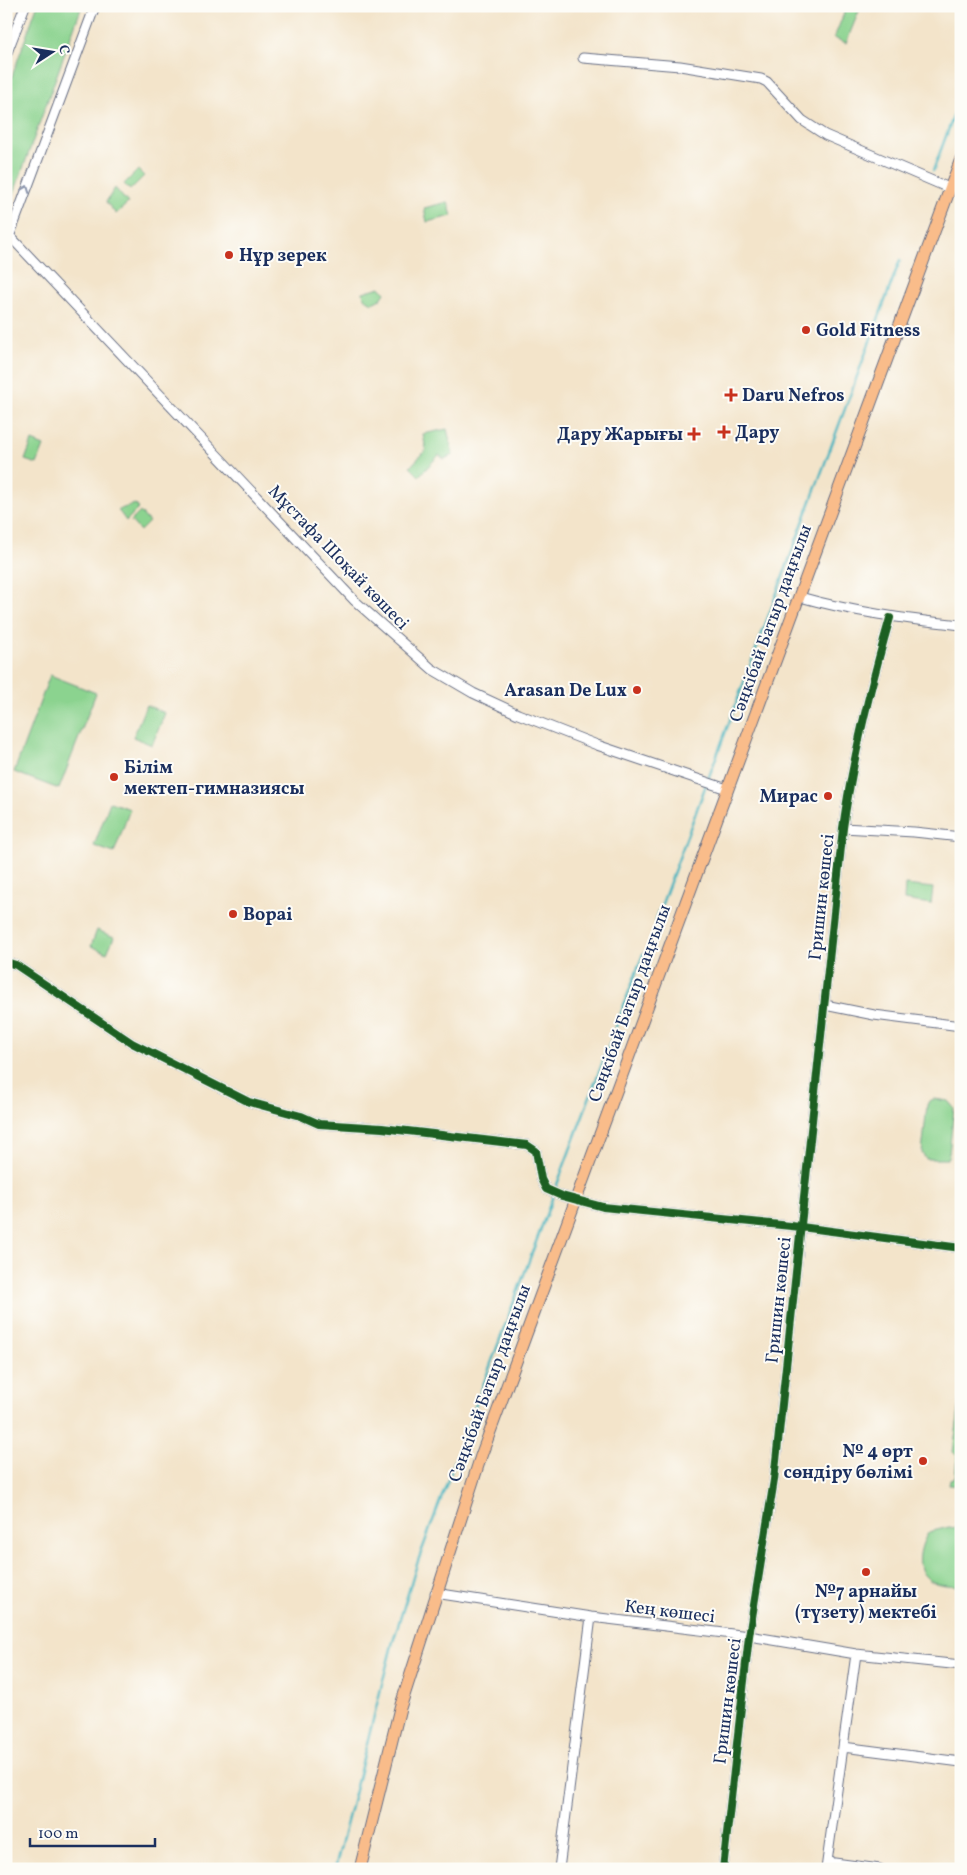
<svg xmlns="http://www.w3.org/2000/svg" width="967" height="1875" font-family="Vollkorn,serif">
  <rect width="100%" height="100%" fill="#fdfcf7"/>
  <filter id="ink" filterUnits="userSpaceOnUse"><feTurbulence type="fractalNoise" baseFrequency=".02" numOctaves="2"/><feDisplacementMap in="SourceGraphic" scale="10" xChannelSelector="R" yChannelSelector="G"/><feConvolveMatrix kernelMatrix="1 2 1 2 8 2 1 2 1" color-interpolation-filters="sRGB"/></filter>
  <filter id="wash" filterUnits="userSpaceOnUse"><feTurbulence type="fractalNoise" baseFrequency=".0096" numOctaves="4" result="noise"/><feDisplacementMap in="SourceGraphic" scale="20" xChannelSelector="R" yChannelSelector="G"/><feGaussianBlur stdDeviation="1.12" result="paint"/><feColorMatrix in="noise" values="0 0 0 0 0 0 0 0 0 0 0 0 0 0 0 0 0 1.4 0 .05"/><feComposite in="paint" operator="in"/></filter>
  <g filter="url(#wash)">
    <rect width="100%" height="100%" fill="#f3e4ca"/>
    <path fill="#8bd38f" stroke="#538176" d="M 37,6 L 82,6 L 10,204 L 6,200 L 6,93 Z
      M 847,6 L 861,6 L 846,43 L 834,38 Z
      M 138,170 L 144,176 L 130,190 L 124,184 Z
      M 115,188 L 128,203 L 116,214 L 106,202 Z
      M 448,202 L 452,216 L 427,222 L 424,208 Z
      M 380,287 L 385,293 L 381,299 L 372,303 L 364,298 L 363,292 Z
      M 447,429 L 453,455 L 444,459 L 439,455 L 419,476 L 410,467 L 426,450 L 423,434 Z
      M 32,441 L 44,446 L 37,464 L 25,460 Z
      M 135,504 L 139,508 L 126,521 L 118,510 Z
      M 140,512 L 149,522 L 140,531 L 131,521 Z
      M 50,675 L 96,693 L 59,789 L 14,772 Z
      M 146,705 L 165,713 L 152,745 L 133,737 Z
      M 110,802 L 130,809 L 114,853 L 94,846 Z
      M 905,885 L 933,888 L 931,904 L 904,900 Z
      M 97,930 L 114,937 L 107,953 L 91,946 Z
      M 934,1099 L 948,1101 L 954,1108 L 949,1154 L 947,1159 L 926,1159 L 922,1153 L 927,1105 L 929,1101 Z
      M 961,1396 L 961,1486 L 949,1485 L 950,1480 L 955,1478 L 957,1456 L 953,1452 Z
      M 949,1527 L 961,1529 L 961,1586 C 951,1585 933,1586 926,1577 C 914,1566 921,1542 929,1532 Z"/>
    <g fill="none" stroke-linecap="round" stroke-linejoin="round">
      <path stroke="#45b4bf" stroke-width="2.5" d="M 933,171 L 961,96
        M 656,920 L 900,260
        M 555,1190 L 643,954
        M 335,1869 L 392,1645 L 418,1561 L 553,1196"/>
    </g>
  </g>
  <g filter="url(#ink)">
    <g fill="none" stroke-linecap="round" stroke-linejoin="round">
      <defs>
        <path id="minor" d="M 6,55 L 25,6
          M 583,58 L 680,66 L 761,79 L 767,82 L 802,120 L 825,135 L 949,188
          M 6,232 L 355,601 L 432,669 L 473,693 L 518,714 L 597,745 L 727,789
          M 6,245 L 95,6
          M 800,597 C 853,612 905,619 961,625
          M 843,828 L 914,832 L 961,837
          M 6,962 L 16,965 L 132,1043 L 249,1102 L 301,1116 L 319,1124 L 382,1128 L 527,1145 L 536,1151 L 541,1179 L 546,1189 L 562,1196 L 603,1207 L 801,1227 L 961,1248
          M 825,1005 L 874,1015 L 961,1026
          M 435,1593 L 591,1617 L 749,1636 L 856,1654 L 961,1665
          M 843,1747 L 961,1762
          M 827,1862 L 880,1869
          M 559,1869 L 591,1617
          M 723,1869 L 749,1636 L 774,1480 L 843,828 C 853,756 870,688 890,618
          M 826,1869 L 856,1654"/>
        <path id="major" d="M 360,1869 L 400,1708 L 481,1456 L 961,159"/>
      </defs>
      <use href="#minor" stroke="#676e84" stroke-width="11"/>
      <use href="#major" stroke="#676e84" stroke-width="13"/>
      <use href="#minor" stroke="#fff" stroke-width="9"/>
      <use href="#major" stroke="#f9bc8a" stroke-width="11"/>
      <defs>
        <path id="cycleway" d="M 6,962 L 16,965 L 132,1043 L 249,1102 L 301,1116 L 319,1124 L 382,1128 L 527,1145 L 536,1151 L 541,1179 L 546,1189 L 562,1196 L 603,1207 L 801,1227 L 961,1248
          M 723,1869 L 749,1636 L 774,1480 L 843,828 C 853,756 870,688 890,618"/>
      </defs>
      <use href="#cycleway" stroke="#fdfcf7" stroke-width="11"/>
      <use href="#cycleway" stroke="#1b5e20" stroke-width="8"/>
    </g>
    <defs><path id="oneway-chevron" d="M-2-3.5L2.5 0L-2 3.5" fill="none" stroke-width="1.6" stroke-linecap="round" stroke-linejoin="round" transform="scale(1.25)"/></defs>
    <use stroke="#8d97ae" href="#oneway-chevron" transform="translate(26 189) rotate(-69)"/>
  </g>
  <g fill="#c8321e" stroke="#fdfcf7" stroke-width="2">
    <circle cx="229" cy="255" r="5"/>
    <circle cx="806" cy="330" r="5"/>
    <path d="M728.5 387.5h5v5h5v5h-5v5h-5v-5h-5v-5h5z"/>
    <path d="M721.5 424.5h5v5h5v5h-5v5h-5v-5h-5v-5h5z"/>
    <path d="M691.5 426.5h5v5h5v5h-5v5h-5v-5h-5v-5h5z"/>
    <circle cx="637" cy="690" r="5"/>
    <circle cx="114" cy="777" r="5"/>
    <circle cx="828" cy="796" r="5"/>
    <circle cx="233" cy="914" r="5"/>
    <circle cx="923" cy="1461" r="5"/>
    <circle cx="866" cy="1572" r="5"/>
  </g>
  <g text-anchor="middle" stroke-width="4" stroke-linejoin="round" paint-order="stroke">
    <g font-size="18" font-weight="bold" fill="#1b2f5e" stroke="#fdfcf7" text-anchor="start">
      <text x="239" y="261">Нұр зерек</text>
      <text x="816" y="336">Gold Fitness</text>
      <text x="742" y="401">Daru Nefros</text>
      <text x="735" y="438">Дару</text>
      <text x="683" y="440" text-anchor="end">Дару Жарығы</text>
      <text x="627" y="696" text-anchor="end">Arasan De Lux</text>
      <text x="124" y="773">Білім<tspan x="124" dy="21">мектеп-гимназиясы</tspan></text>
      <text x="818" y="802" text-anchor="end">Мирас</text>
      <text x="243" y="920">Bopai</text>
      <text x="913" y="1457" text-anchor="end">№ 4 өрт<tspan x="913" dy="21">сөндіру бөлімі</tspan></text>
      <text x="866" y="1597" text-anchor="middle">№7 арнайы<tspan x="866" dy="21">(түзету) мектебі</tspan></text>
    </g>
    <g font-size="18" fill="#1b2f5e" stroke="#fdfcf7">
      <text transform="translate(339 557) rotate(46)" y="6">Мұстафа Шоқай көшесі</text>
      <text transform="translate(770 623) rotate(-70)" y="6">Сәңкібай Батыр даңғылы</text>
      <text transform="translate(821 897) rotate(-84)" y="6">Гришин көшесі</text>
      <text transform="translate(629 1003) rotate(-70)" y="6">Сәңкібай Батыр даңғылы</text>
      <text transform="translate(778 1300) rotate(-84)" y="6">Гришин көшесі</text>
      <text transform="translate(489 1383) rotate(-70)" y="6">Сәңкібай Батыр даңғылы</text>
      <text transform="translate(670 1611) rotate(7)" y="6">Кең көшесі</text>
      <text transform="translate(727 1701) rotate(-83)" y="6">Гришин көшесі</text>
    </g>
  </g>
  <rect width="967" height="1875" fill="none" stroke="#fdfcf7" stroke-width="25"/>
  <g transform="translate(52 52) rotate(78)" stroke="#fdfcf7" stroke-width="4" paint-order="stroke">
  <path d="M0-4L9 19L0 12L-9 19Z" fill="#1b2f5e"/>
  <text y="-8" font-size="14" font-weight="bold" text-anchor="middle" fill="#1b2f5e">С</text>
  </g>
  <path d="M30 1838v8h125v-8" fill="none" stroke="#1b2f5e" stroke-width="2.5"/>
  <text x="38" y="1838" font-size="15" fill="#1b2f5e" stroke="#fdfcf7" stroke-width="4" paint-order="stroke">100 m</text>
</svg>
